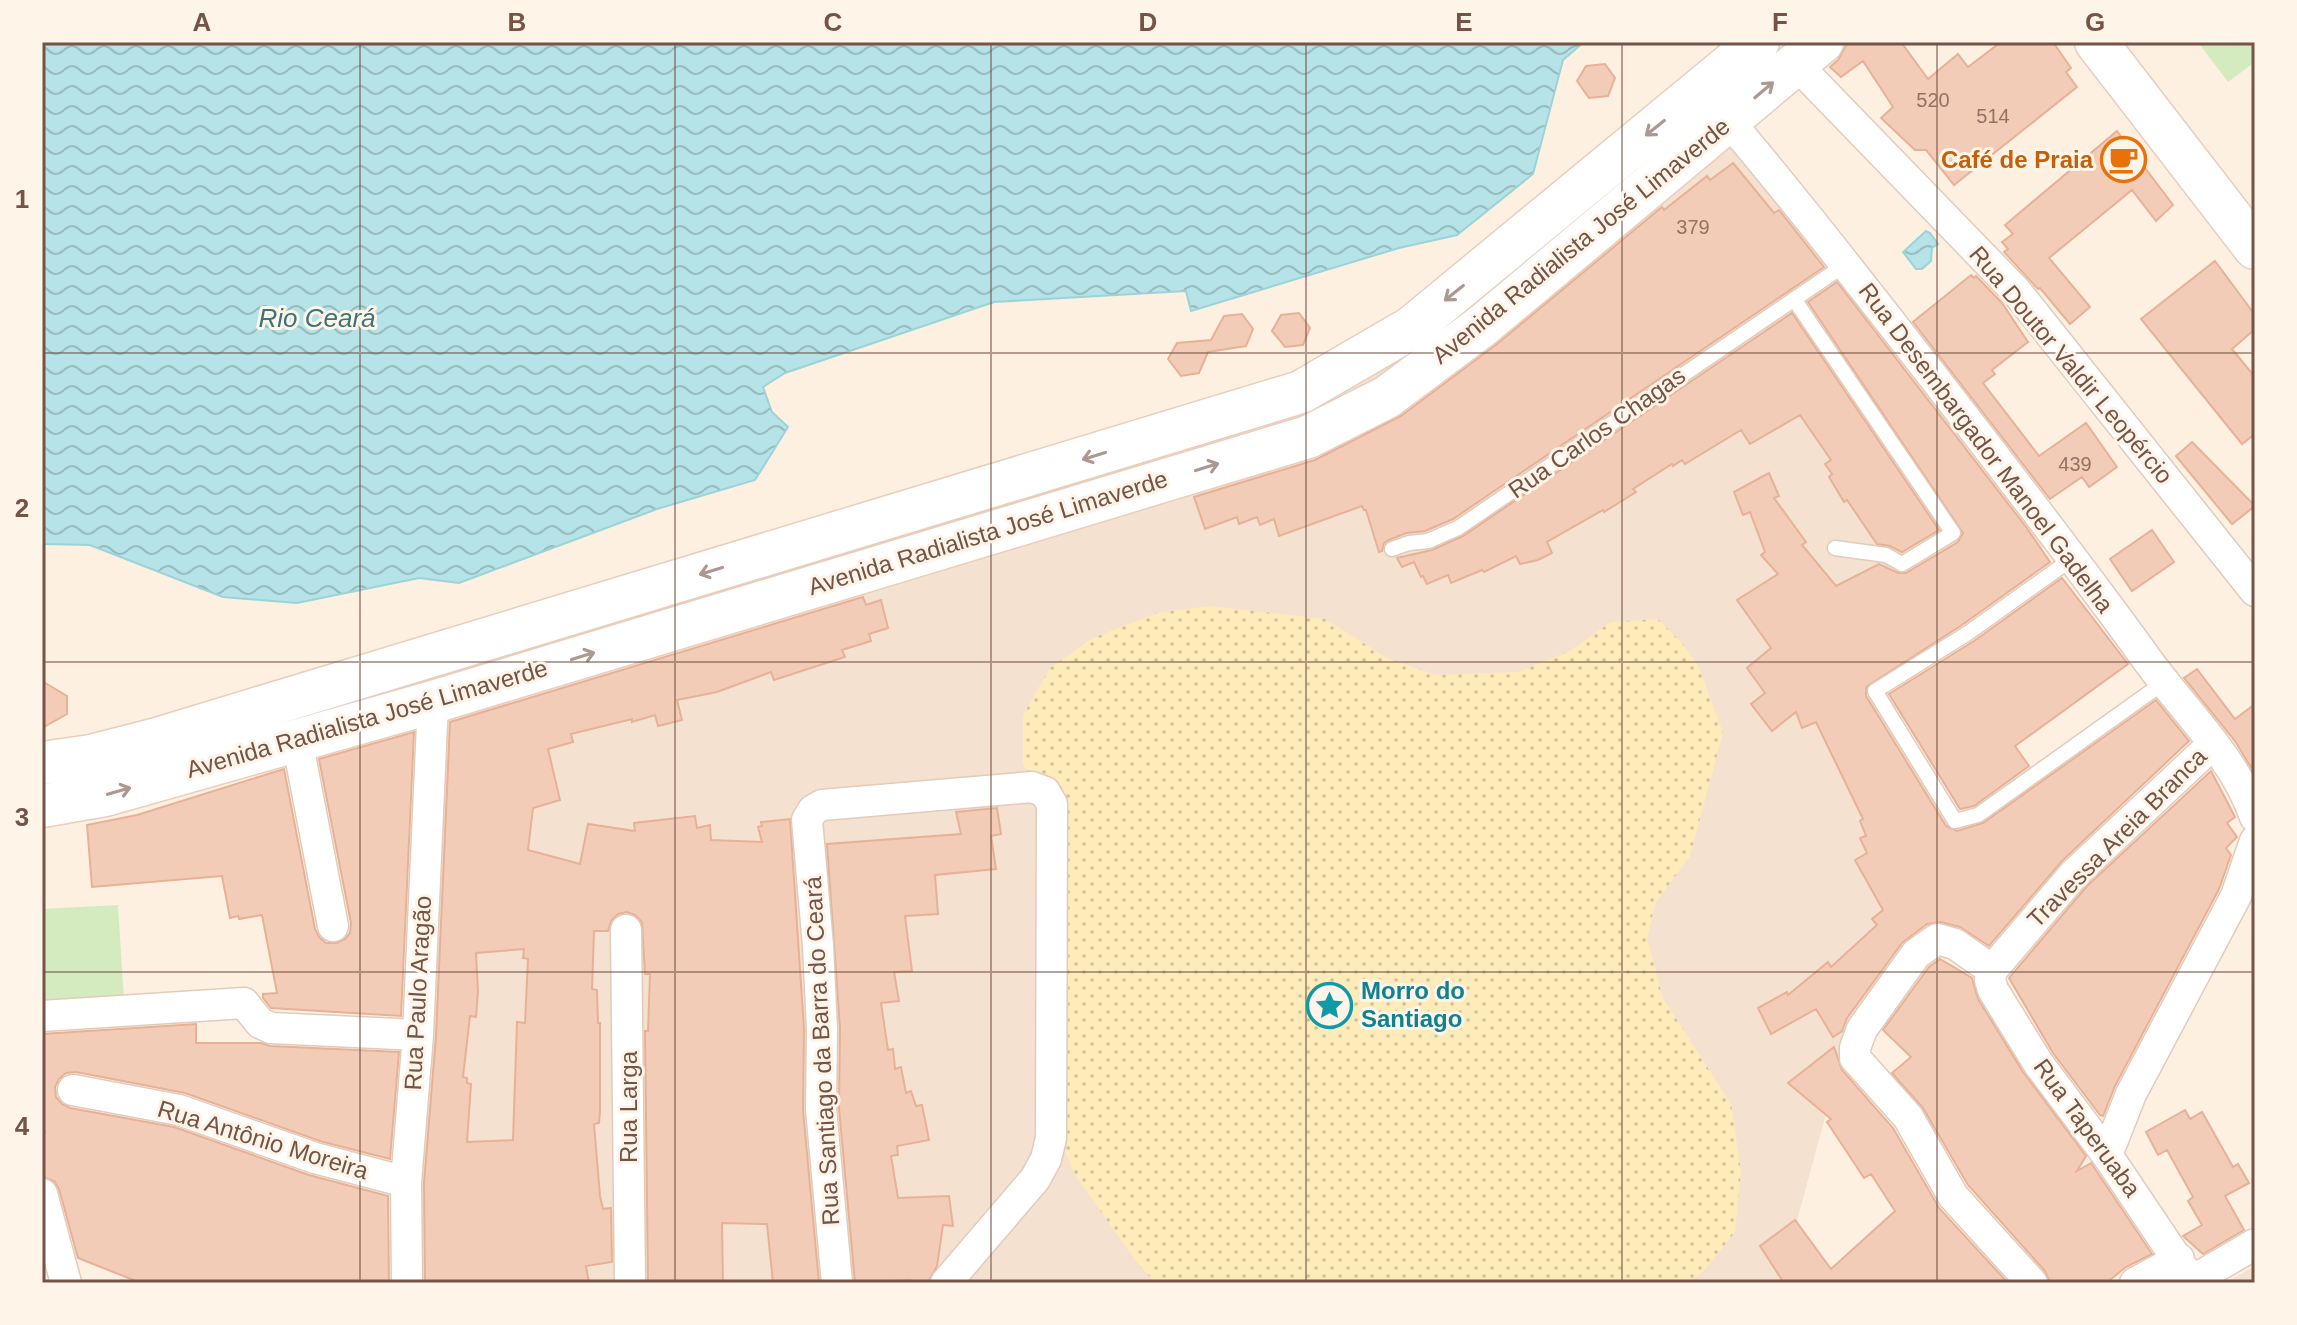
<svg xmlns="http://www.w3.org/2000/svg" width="2297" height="1325" font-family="Arial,sans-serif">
  <defs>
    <pattern id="sand-dots" width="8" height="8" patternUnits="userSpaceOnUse" patternTransform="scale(2)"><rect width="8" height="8" fill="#feebba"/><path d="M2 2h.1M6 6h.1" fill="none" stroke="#d2c199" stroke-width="1.8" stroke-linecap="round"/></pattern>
    <pattern id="water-waves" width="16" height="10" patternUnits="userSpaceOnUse" patternTransform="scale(2)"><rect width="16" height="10" fill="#b5e3e7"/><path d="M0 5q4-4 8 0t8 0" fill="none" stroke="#98bbbd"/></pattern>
  </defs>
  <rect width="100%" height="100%" fill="#fdf0e1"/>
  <path fill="#f5e1cf" d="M 1711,100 L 2053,539 L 1879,678 L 1964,828 L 1847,1037 L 1780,1283 L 403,1283 L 433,702 L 412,667 L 1267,411 Z
    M 2255,1266 L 2255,1283 L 2225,1283 Z"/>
  <path fill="url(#sand-dots)" d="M 1210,606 L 1325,619 L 1387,658 L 1436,675 L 1518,672 L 1568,652 L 1611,622 L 1658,619 L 1682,643 L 1699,667 L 1723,733 L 1690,856 L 1656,902 L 1647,938 L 1663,998 L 1731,1104 L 1741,1171 L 1735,1232 L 1703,1272 L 1687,1283 L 1155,1283 L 1132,1256 L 1074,1173 L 1055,1125 L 1061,839 L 1023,764 L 1023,715 L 1050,668 L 1093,638 L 1157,613 Z"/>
  <path fill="#d3ebbf" d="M 2198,42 L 2255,42 L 2255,62 L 2228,82 Z
    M 118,905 L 124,1000 L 42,1006 L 42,909 Z"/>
  <path fill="url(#water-waves)" stroke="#9bd3d9" stroke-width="2" d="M 42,42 L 1584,42 L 1563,60 L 1533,174 L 1457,235 L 1399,248 L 1191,311 L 1186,291 L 994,302 L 785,373 L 763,387 L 772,412 L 788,427 L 755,480 L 657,509 L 459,583 L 419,578 L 297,603 L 223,597 L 90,545 L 42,544 Z
    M 1926,231 L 1930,233 L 1938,244 L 1932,248 L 1931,261 L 1922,269 L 1916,269 L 1903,252 Z"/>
  <path fill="#f3ccb7" stroke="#e7b197" stroke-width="2" fill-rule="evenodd" d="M 1848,42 L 1901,42 L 1928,79 L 1958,54 L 1968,67 L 2001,42 L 2053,42 L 2071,68 L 2066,72 L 2077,87 L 1954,185 L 1926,150 L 1915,150 L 1881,118 L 1893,107 L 1863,61 L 1841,77 L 1830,67 L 1838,60 Z
    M 1605,64 L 1615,78 L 1608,96 L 1589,98 L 1577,81 L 1586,66 Z
    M 2117,131 L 2173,205 L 2156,221 L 2132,190 L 2049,258 L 2090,307 L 2070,324 L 2040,288 L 2038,289 L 2004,252 L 2008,249 L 2002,242 L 2013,234 L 2005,225 Z
    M 1733,163 L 1774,213 L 1779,210 L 1824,267 L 1453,519 L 1425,531 L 1406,533 L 1389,540 L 1384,543 L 1382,551 L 1379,552 L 1366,510 L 1364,510 L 1362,506 L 1279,536 L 1274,519 L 1260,525 L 1257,517 L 1239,524 L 1237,517 L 1205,529 L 1194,497 L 1315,460 L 1401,416 L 1497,344 L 1662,207 L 1664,210 L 1707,176 L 1710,180 Z
    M 2215,261 L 2255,315 L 2255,329 L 2232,349 L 2255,377 L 2255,434 L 2242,444 L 2141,319 Z
    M 1971,275 L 1974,278 L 1976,276 L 2002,303 L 2028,342 L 1992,370 L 1995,374 L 1983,383 L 2039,456 L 2086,423 L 2117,467 L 2089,487 L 2082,477 L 2050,499 L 1913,322 Z
    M 1837,282 L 2026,527 L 2050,562 L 1962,625 L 1866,687 L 1866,696 L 1946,826 L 1957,831 L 1983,823 L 2156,700 L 2189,741 L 2062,861 L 1989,946 L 1960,927 L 1941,922 L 1927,924 L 1902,943 L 1847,1018 L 1842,1031 L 1833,1037 L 1816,1009 L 1771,1034 L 1758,1008 L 1787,992 L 1788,995 L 1828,962 L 1831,967 L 1877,925 L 1872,919 L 1883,910 L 1855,860 L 1867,853 L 1860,838 L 1866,836 L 1860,821 L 1863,819 L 1816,722 L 1802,728 L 1796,712 L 1772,731 L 1751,704 L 1765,693 L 1747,668 L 1771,648 L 1737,600 L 1778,574 L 1761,555 L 1765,552 L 1750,512 L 1743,515 L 1734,492 L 1769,473 L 1779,496 L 1774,498 L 1806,542 L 1802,545 L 1836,586 L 1879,564 L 1898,573 L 1906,573 L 1958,542 L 1963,533 L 1808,302 Z
    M 1299,313 L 1310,328 L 1303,345 L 1285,347 L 1272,331 L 1281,315 Z
    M 1792,313 L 1939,530 L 1902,552 L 1890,546 L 1877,544 L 1847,500 L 1844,502 L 1829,477 L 1832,474 L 1825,464 L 1831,460 L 1800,415 L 1750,444 L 1741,430 L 1685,464 L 1682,460 L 1673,466 L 1672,464 L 1633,489 L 1636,492 L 1604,512 L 1603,510 L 1547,542 L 1552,553 L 1538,560 L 1520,564 L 1516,556 L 1484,572 L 1482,570 L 1451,583 L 1448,575 L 1427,584 L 1423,576 L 1421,577 L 1414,562 L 1402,567 L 1397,558 L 1432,550 L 1463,536 Z
    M 1242,314 L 1253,329 L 1246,346 L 1208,352 L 1199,373 L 1181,376 L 1168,359 L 1177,343 L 1211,340 L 1224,316 Z
    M 2192,442 L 2255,506 L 2232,524 L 2176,456 Z
    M 2152,530 L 2174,562 L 2132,591 L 2110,559 Z
    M 2062,578 L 2128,664 L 2015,746 L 2029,766 L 1974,806 L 1960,809 L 1889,694 L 1974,641 Z
    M 863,597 L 866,605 L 881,600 L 888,628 L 869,634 L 871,641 L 842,650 L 845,657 L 774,680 L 771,672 L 717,692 L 677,700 L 682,720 L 658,726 L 655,715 L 632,722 L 632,719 L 571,734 L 573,742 L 548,749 L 560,800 L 533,808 L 528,850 L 580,864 L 588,824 L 635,831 L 634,823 L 695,816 L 697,828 L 710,825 L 711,840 L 762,842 L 758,827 L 762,826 L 761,822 L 790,819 L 804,1029 L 803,1110 L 819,1283 L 773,1283 L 767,1224 L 722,1223 L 723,1283 L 648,1283 L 645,1031 L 648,1031 L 650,974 L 645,974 L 642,922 L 635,915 L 627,912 L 618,914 L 611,921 L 608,931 L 594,931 L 592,989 L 597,990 L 598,1023 L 600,1023 L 600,1112 L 599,1123 L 594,1124 L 600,1196 L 603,1209 L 611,1208 L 612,1262 L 586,1266 L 589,1283 L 425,1283 L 424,1183 L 436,1036 L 450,722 ZM 524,949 L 523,958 L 528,959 L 525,1023 L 517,1022 L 513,1140 L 467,1142 L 471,1084 L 467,1083 L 467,1078 L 463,1077 L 470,1016 L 476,1017 L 478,991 L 476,953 Z
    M 2197,669 L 2235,719 L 2255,704 L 2255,774 L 2235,741 L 2184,678 Z
    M 42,681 L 67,696 L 67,714 L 42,728 Z
    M 414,732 L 401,1016 L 271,1008 L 263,998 L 263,994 L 277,993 L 262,915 L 239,919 L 238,916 L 230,918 L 222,876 L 92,887 L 87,825 L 137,815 L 284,769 L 315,929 L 319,937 L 326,943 L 337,943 L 345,939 L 350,933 L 351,923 L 319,759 Z
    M 2211,771 L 2235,817 L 2227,823 L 2237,837 L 2226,848 L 2231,855 L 2219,889 L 2115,1086 L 2103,1116 L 2100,1115 L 2053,1053 L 2009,978 L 2087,886 Z
    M 997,808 L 1001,834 L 991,836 L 996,869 L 935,875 L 938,914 L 905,916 L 912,971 L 894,972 L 899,1001 L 881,1003 L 888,1050 L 893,1049 L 895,1069 L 901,1067 L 906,1093 L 911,1091 L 916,1106 L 922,1105 L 929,1140 L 897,1146 L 898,1155 L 891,1156 L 898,1198 L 949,1196 L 953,1226 L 943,1225 L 937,1266 L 928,1283 L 910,1283 L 910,1280 L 855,1283 L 839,1108 L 840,1028 L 827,844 L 961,834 L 956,812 Z
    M 1940,959 L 1972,978 L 1978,999 L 2023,1072 L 2086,1156 L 2077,1171 L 2091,1163 L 2152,1254 L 2126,1267 L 2106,1283 L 2050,1283 L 2045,1271 L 1968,1185 L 1923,1108 L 1892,1073 L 1911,1057 L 1883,1030 L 1929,967 Z
    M 196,1024 L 196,1043 L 261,1043 L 270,1046 L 399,1052 L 390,1159 L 320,1141 L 185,1093 L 76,1072 L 66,1073 L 59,1079 L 55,1087 L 56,1097 L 62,1104 L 70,1108 L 174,1127 L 309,1175 L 388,1196 L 389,1283 L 141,1283 L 78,1258 L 59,1189 L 54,1181 L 42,1177 L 42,1141 L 45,1132 L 42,1131 L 42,1034 Z
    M 1834,1047 L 1842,1070 L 1893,1128 L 1939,1208 L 2008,1283 L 1784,1283 L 1760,1246 L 1795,1220 L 1831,1269 L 1895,1211 L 1871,1174 L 1864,1178 L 1827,1122 L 1831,1119 L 1788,1083 Z
    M 2185,1110 L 2190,1119 L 2202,1112 L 2233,1167 L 2238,1164 L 2249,1183 L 2225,1196 L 2244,1230 L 2203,1254 L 2183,1236 L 2202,1225 L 2188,1201 L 2193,1197 L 2167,1150 L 2158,1155 L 2146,1132 Z"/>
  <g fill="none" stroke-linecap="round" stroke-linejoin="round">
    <defs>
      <path id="lane" d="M 1794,299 L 1953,533 L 1902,564 L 1886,555 L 1835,548
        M 1392,549 L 1409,543 L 1428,541 L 1458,528 L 1846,264
        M 2073,558 L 1968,633 L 1875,691 L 1955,821 L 1978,815 L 2163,683"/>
      <path id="street" d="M 1796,64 L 2016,291 L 2255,591
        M 1716,106 C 1792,195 1863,287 1935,379 C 2005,470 2076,561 2143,654 C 2180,707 2234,755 2255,817
        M 297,740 L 333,926
        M 626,930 L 630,1283
        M 1992,970 L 1955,944 L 1937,939 L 1916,954 L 1862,1029 L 1855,1048 L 1855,1058 L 1908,1117 L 1953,1196 L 2032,1283
        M 1992,970 L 1990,980 L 1993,990 L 2038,1063 L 2107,1155 L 2193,1283
        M 1992,970 L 2074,874 L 2213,744
        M 42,1016 L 244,1003 L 260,1023 L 271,1028 L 418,1035
        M 73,1090 L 179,1110 L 315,1158 L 406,1182
        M 2107,1155 L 2131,1094 L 2236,896 L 2255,841
        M 42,1194 L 66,1283
        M 2192,1281 L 2255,1244
        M 407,1283 L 406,1182 L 418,1035 L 433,702
        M 837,1283 L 821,1109 L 822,1029 L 818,946 L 807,820 L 813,810 L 822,805 L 1032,787 L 1045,792 L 1052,804 L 1051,1138 L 1046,1159 L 1035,1179 L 946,1283
        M 2135,1283 L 2179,1259"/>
      <path id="secondary" d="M 2096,42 L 2255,248
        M 42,763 L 91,756 L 157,739 L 1301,392 L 1411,328 L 1758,42
        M 42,806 L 105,795 L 433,702 L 1308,437 L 1387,397 L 1482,326 L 1822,42"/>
    </defs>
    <use href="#lane" stroke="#e1ccbc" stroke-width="17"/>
    <use href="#street" stroke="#e1ccbc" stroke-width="33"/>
    <use href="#secondary" stroke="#e9cebc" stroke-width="45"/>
    <use href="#lane" stroke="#fff" stroke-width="14"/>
    <use href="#street" stroke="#fff" stroke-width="30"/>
    <use href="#secondary" stroke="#fff" stroke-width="42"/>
  </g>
  <defs><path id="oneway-shaft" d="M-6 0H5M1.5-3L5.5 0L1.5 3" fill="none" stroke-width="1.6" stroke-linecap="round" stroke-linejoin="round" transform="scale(2)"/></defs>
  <g stroke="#ac9891">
    <use href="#oneway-shaft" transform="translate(1764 90) rotate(-40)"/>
    <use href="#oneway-shaft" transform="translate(1655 128) rotate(141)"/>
    <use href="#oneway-shaft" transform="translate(1454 293) rotate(141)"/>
    <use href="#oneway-shaft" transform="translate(1094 456) rotate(163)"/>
    <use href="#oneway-shaft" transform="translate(1207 467) rotate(-17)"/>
    <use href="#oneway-shaft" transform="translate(711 571) rotate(163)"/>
    <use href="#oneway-shaft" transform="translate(583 656) rotate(-17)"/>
    <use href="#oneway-shaft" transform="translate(119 791) rotate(-16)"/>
  </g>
  <path fill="none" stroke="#755447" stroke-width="2" stroke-opacity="0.55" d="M 360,42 L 360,1283M 675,42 L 675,1283M 991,42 L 991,1283M 1306,42 L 1306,1283M 1622,42 L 1622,1283M 1937,42 L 1937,1283M 42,353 L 2255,353M 42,662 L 2255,662M 42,972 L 2255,972"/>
  <defs>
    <symbol id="cafe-ring" viewBox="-11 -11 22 22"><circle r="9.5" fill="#fff4e8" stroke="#e8710a" stroke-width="1.5"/><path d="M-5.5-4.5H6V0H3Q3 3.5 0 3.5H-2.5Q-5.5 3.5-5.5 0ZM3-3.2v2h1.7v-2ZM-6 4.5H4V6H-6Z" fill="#e8710a"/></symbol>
    <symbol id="sight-ring" viewBox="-11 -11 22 22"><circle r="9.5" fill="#fff4e8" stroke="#0f9aa8" stroke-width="1.5"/><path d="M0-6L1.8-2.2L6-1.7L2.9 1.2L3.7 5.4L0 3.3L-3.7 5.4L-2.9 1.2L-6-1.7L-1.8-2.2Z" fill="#0f9aa8"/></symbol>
  </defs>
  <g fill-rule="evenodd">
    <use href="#cafe-ring" x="2098" y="134" width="51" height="51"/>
    <use href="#sight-ring" x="1304" y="980" width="51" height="51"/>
  </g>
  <g text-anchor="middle" stroke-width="6" stroke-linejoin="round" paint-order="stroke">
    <g font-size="20" fill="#947263">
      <text x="1933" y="107">520</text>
      <text x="1993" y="123">514</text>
      <text x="1693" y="234">379</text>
      <text x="2075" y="471">439</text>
    </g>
    <g font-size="24" font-weight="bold" fill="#c56008" stroke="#fff4e8" text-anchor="end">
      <text x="2093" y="168">Café de Praia</text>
    </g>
    <g font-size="24" fill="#755447" stroke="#fff4e8">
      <text transform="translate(1581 241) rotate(-39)" y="8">Avenida Radialista José Limaverde</text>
      <text transform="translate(2071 365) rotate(50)" y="8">Rua Doutor Valdir Leopércio</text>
      <text transform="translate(1597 433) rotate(-35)" y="8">Rua Carlos Chagas</text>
      <text transform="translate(1986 448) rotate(53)" y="8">Rua Desembargador Manoel Gadelha</text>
      <text transform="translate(988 533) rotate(-17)" y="8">Avenida Radialista José Limaverde</text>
      <text transform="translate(367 719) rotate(-16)" y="8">Avenida Radialista José Limaverde</text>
      <text transform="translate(2117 838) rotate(-45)" y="8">Travessa Areia Branca</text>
      <text transform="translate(418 993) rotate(-87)" y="8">Rua Paulo Aragão</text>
      <text transform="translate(822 1051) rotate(-93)" y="8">Rua Santiago da Barra do Ceará</text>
      <text transform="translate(629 1107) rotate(-90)" y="8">Rua Larga</text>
      <text transform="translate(2087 1128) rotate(54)" y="8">Rua Taperuaba</text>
      <text transform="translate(263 1140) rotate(17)" y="8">Rua Antônio Moreira</text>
    </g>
    <g font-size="24" font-weight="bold" fill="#0d838f" stroke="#fff4e8" text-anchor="start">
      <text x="1361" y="999">Morro do<tspan x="1361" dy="28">Santiago</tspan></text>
    </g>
    <g font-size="26" font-style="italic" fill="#3a757c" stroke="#fff4e8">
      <text x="317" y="327">Rio Ceará</text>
    </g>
  </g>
  <rect width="2297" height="1325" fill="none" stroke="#fff4e8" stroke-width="88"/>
  <rect x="44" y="44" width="2209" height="1237" fill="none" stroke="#755447" stroke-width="3"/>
  <g font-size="26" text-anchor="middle" font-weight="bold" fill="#755447">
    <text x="202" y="31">A</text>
    <text x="517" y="31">B</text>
    <text x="833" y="31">C</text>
    <text x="1148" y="31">D</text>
    <text x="1464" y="31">E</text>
    <text x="1780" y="31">F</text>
    <text x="2095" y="31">G</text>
    <text x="22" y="208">1</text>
    <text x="22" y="517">2</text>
    <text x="22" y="826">3</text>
    <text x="22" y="1135">4</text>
  </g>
</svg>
